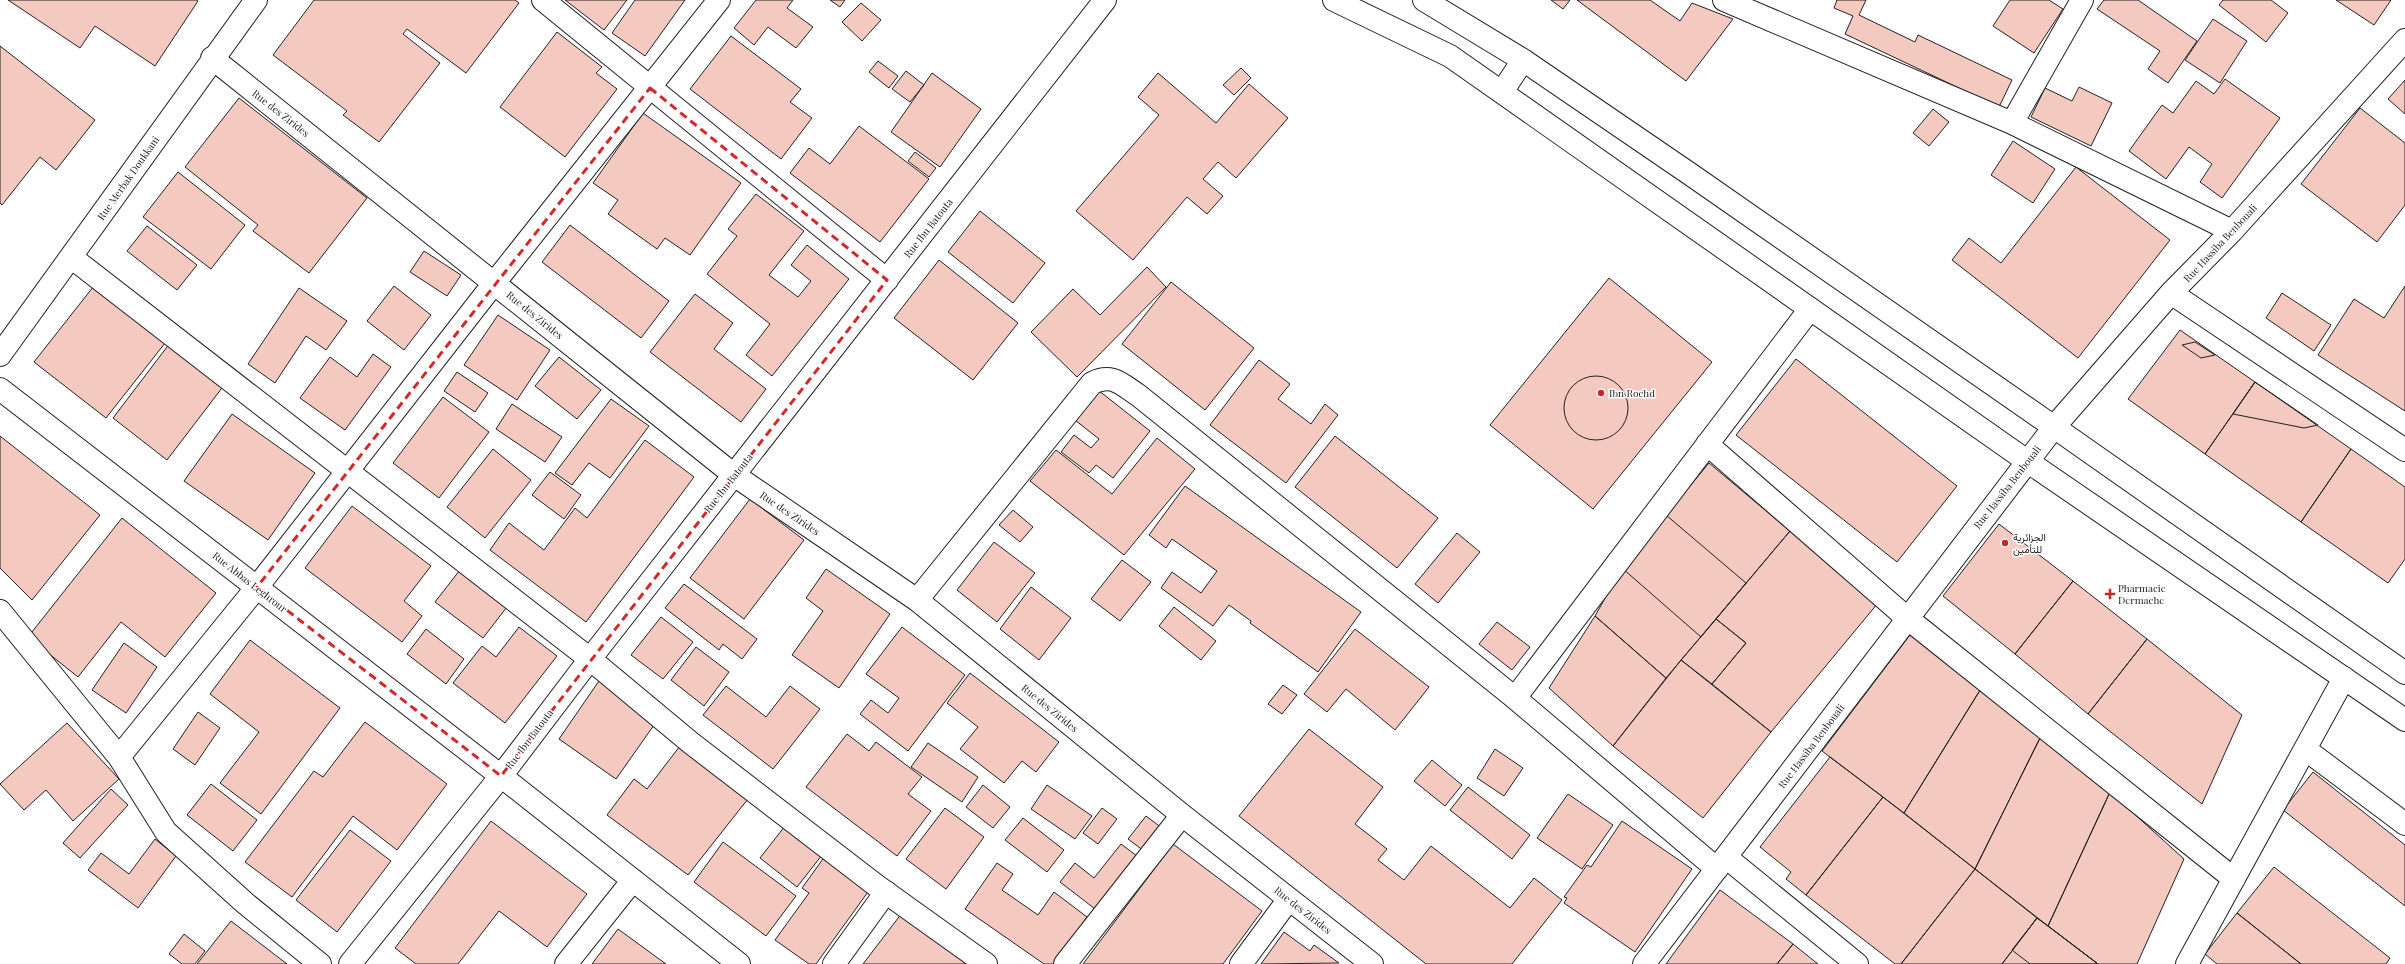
<svg xmlns="http://www.w3.org/2000/svg" width="2405" height="964" font-family="'Playfair Display',Vazirmatn,serif">
  <rect width="100%" height="100%" fill="#fff"/>
  <path fill="#f3c9c0" stroke="#222" d="M 8,0 L 196,0 L 198,1 L 155,66 L 95,26 L 80,48 Z
    M 314,0 L 515,0 L 519,3 L 466,73 L 407,29 L 403,34 L 440,63 L 379,142 L 343,115 L 347,111 L 273,55 Z
    M 565,0 L 627,0 L 604,30 Z
    M 635,0 L 685,0 L 645,56 L 612,33 Z
    M 756,0 L 793,0 L 787,8 L 813,27 L 796,48 L 768,27 L 754,45 L 734,28 Z
    M 830,0 L 845,0 L 840,7 Z
    M 1551,0 L 1570,0 L 1563,9 Z
    M 1577,0 L 1650,0 L 1680,21 L 1692,3 L 1733,19 L 1686,81 Z
    M 1837,0 L 1866,0 L 1859,15 L 1915,42 L 1918,35 L 2012,80 L 1999,107 L 1845,34 L 1853,16 L 1834,8 Z
    M 2010,0 L 2049,0 L 2063,9 L 2034,53 L 1993,26 Z
    M 2104,0 L 2138,0 L 2197,41 L 2168,83 L 2148,69 L 2160,51 L 2097,9 Z
    M 2223,0 L 2271,0 L 2288,13 L 2266,42 L 2219,5 Z
    M 2336,0 L 2391,0 L 2374,25 Z
    M 861,3 L 881,20 L 862,41 L 842,22 Z
    M 2213,19 L 2247,41 L 2220,83 L 2185,60 Z
    M 557,32 L 602,67 L 596,73 L 617,89 L 565,157 L 500,107 Z
    M 731,36 L 801,89 L 790,102 L 812,118 L 781,159 L 690,89 Z
    M 0,46 L 95,120 L 56,170 L 40,157 L 2,205 L 0,203 Z
    M 878,61 L 898,76 L 889,88 L 869,72 Z
    M 1241,68 L 1251,78 L 1234,95 L 1223,85 Z
    M 906,71 L 924,85 L 910,102 L 892,89 Z
    M 932,73 L 981,109 L 940,167 L 891,132 Z
    M 1158,73 L 1216,123 L 1249,84 L 1288,118 L 1236,178 L 1218,162 L 1203,179 L 1223,196 L 1207,214 L 1187,197 L 1133,260 L 1076,211 L 1159,115 L 1138,97 Z
    M 2225,79 L 2280,118 L 2222,198 L 2200,182 L 2212,164 L 2189,147 L 2166,179 L 2129,151 L 2162,105 L 2173,113 L 2196,81 L 2214,94 Z
    M 2405,80 L 2405,114 L 2388,99 Z
    M 2079,87 L 2112,103 L 2091,146 L 2031,117 L 2045,88 L 2072,101 Z
    M 239,98 L 367,198 L 309,273 L 253,231 L 258,225 L 185,167 Z
    M 2360,108 L 2405,143 L 2405,205 L 2377,242 L 2301,184 Z
    M 1933,109 L 1949,122 L 1929,146 L 1913,133 Z
    M 643,113 L 741,183 L 690,255 L 665,238 L 657,249 L 608,214 L 618,200 L 593,183 Z
    M 859,126 L 929,179 L 880,242 L 790,173 L 809,148 L 830,164 Z
    M 2013,141 L 2055,169 L 2033,203 L 1991,175 Z
    M 915,152 L 936,168 L 929,177 L 908,161 Z
    M 2076,167 L 2170,240 L 2078,358 L 1952,260 L 1969,238 L 2001,263 Z
    M 178,172 L 245,225 L 211,269 L 143,217 Z
    M 756,194 L 804,231 L 769,275 L 798,297 L 811,281 L 791,265 L 807,245 L 849,279 L 772,376 L 746,355 L 770,324 L 707,274 L 737,236 L 728,229 Z
    M 980,211 L 1045,263 L 1013,303 L 948,252 Z
    M 570,225 L 669,301 L 641,338 L 542,262 Z
    M 147,226 L 197,265 L 177,290 L 127,251 Z
    M 424,251 L 461,275 L 447,296 L 410,272 Z
    M 939,260 L 1018,323 L 973,380 L 894,318 Z
    M 1147,267 L 1166,287 L 1077,377 L 1031,332 L 1073,289 L 1100,315 Z
    M 1609,278 L 1712,362 L 1593,509 L 1490,425 Z
    M 97,282 L 169,338 L 106,418 L 34,362 Z
    M 1171,282 L 1254,348 L 1205,410 L 1122,344 Z
    M 394,286 L 431,315 L 404,350 L 367,321 Z
    M 2405,286 L 2405,411 L 2318,355 L 2354,299 L 2384,318 Z
    M 299,288 L 347,321 L 326,350 L 306,336 L 275,383 L 248,364 Z
    M 2282,293 L 2331,325 L 2314,351 L 2266,318 Z
    M 695,294 L 733,323 L 714,349 L 766,389 L 741,422 L 650,352 Z
    M 498,315 L 550,350 L 517,400 L 464,365 Z
    M 2180,330 L 2255,382 L 2205,454 L 2128,399 Z
    M 2195,342 L 2215,355 L 2201,358 L 2182,345 Z
    M 170,343 L 225,384 L 167,460 L 113,418 Z
    M 373,354 L 391,367 L 345,430 L 300,398 L 330,357 L 357,377 Z
    M 559,357 L 601,390 L 577,419 L 535,386 Z
    M 1796,359 L 1957,486 L 1897,562 L 1736,435 Z
    M 1259,360 L 1290,384 L 1278,399 L 1311,424 L 1325,404 L 1338,415 L 1286,483 L 1210,425 Z
    M 457,372 L 488,393 L 475,412 L 444,391 Z
    M1564 408a32 32 0 1 1 64 0a32 32 0 1 1-64 0Z
    M 2255,382 L 2351,449 L 2301,522 L 2205,454 Z
    M 2255,382 L 2318,425 L 2304,428 L 2233,414 Z
    M 1098,390 L 1150,431 L 1113,478 L 1096,465 L 1089,473 L 1061,452 L 1074,435 L 1091,448 L 1099,439 L 1075,420 Z
    M 443,397 L 489,432 L 439,498 L 393,463 Z
    M 611,399 L 649,426 L 610,478 L 589,463 L 572,485 L 555,473 Z
    M 512,404 L 562,437 L 545,462 L 496,429 Z
    M 232,414 L 315,473 L 268,540 L 184,481 Z
    M 0,436 L 100,515 L 32,600 L 0,568 Z
    M 1335,436 L 1438,518 L 1397,568 L 1295,487 Z
    M 1157,438 L 1195,469 L 1124,555 L 1030,481 L 1056,450 L 1112,494 Z
    M 645,440 L 694,477 L 586,622 L 490,550 L 509,523 L 544,550 L 575,508 L 587,518 Z
    M 493,449 L 531,480 L 485,538 L 447,507 Z
    M 2351,449 L 2405,487 L 2405,559 L 2388,583 L 2301,522 Z
    M 1709,463 L 1790,531 L 1666,678 L 1595,616 L 1622,568 Z
    M 550,472 L 581,495 L 564,519 L 532,495 Z
    M 1185,486 L 1361,612 L 1318,672 L 1250,623 L 1251,621 L 1229,605 L 1213,626 L 1161,588 L 1172,572 L 1201,593 L 1217,571 L 1172,539 L 1166,548 L 1149,535 Z
    M 750,499 L 804,540 L 744,619 L 690,578 Z
    M 352,506 L 431,566 L 404,601 L 422,616 L 402,642 L 305,568 Z
    M 1013,510 L 1033,527 L 1020,542 L 999,525 Z
    M 1666,515 L 1746,583 L 1701,637 L 1622,568 Z
    M 122,518 L 216,593 L 165,657 L 121,622 L 78,677 L 28,637 Z
    M 1999,524 L 2073,581 L 2015,654 L 1943,596 Z
    M 1790,531 L 1878,603 L 1771,732 L 1712,684 L 1746,643 L 1716,619 Z
    M 1457,533 L 1480,552 L 1438,603 L 1415,584 Z
    M 994,542 L 1035,573 L 997,622 L 957,590 Z
    M 1122,560 L 1151,582 L 1120,621 L 1091,599 Z
    M 463,566 L 510,603 L 483,638 L 435,602 Z
    M 826,569 L 890,614 L 839,688 L 792,655 L 823,611 L 806,598 Z
    M 2073,581 L 2147,639 L 2088,714 L 2015,654 Z
    M 684,584 L 757,639 L 742,659 L 723,644 L 719,650 L 665,608 Z
    M 1031,587 L 1071,618 L 1039,660 L 1000,629 Z
    M 1174,607 L 1216,641 L 1201,660 L 1159,626 Z
    M 1595,616 L 1666,678 L 1613,746 L 1549,688 Z
    M 661,617 L 693,642 L 663,679 L 631,655 Z
    M 1716,619 L 1746,643 L 1712,684 L 1681,660 Z
    M 1497,622 L 1530,647 L 1512,670 L 1479,644 Z
    M 519,627 L 557,656 L 505,723 L 453,683 L 482,646 L 496,657 Z
    M 902,627 L 965,675 L 908,751 L 860,714 L 871,700 L 888,713 L 899,698 L 866,674 Z
    M 426,629 L 464,659 L 446,684 L 407,654 Z
    M 1355,629 L 1429,687 L 1395,730 L 1346,689 L 1327,712 L 1304,694 Z
    M 1910,635 L 1982,687 L 1904,813 L 1822,751 Z
    M 2147,639 L 2242,715 L 2202,804 L 2088,714 Z
    M 250,640 L 340,708 L 261,814 L 220,783 L 259,732 L 210,694 Z
    M 124,643 L 157,667 L 126,713 L 92,690 Z
    M 696,647 L 729,672 L 704,706 L 671,680 Z
    M 1681,660 L 1771,732 L 1703,818 L 1613,746 Z
    M 970,673 L 1059,742 L 1036,772 L 1022,761 L 1004,783 L 960,749 L 978,727 L 947,703 Z
    M 601,678 L 659,718 L 616,779 L 559,739 Z
    M 1283,685 L 1297,695 L 1282,714 L 1268,704 Z
    M 726,686 L 766,717 L 790,686 L 820,709 L 773,769 L 703,715 Z
    M 1982,687 L 2041,736 L 1975,869 L 1904,813 Z
    M 198,712 L 220,728 L 195,765 L 173,749 Z
    M 365,722 L 447,784 L 397,850 L 353,816 L 292,897 L 245,862 L 314,771 L 323,777 Z
    M 67,723 L 119,779 L 73,821 L 46,790 L 24,810 L 0,784 Z
    M 1309,729 L 1383,787 L 1355,824 L 1387,849 L 1378,860 L 1404,880 L 1431,846 L 1510,908 L 1534,878 L 1562,900 L 1512,964 L 1426,964 L 1239,816 Z
    M 847,734 L 869,751 L 876,742 L 922,777 L 908,794 L 931,811 L 897,856 L 806,787 Z
    M 2041,736 L 2110,792 L 2048,926 L 1975,869 Z
    M 683,742 L 751,795 L 688,875 L 607,815 L 634,779 L 647,789 Z
    M 928,743 L 978,777 L 962,802 L 911,767 Z
    M 1495,749 L 1523,768 L 1504,796 L 1477,778 Z
    M 1830,757 L 1883,797 L 1806,895 L 1786,879 L 1791,872 L 1760,847 Z
    M 1432,760 L 1462,785 L 1445,806 L 1414,781 Z
    M 2313,772 L 2405,845 L 2405,906 L 2283,810 Z
    M 211,784 L 257,820 L 233,851 L 187,815 Z
    M 983,785 L 1010,807 L 993,828 L 966,807 Z
    M 1047,785 L 1092,816 L 1075,839 L 1031,809 Z
    M 1468,787 L 1530,835 L 1512,859 L 1450,810 Z
    M 111,789 L 128,805 L 80,858 L 63,843 Z
    M 2110,792 L 2184,859 L 2137,964 L 2098,964 L 2048,926 Z
    M 1568,794 L 1613,825 L 1582,869 L 1537,838 Z
    M 1883,797 L 1975,869 L 1901,964 L 1895,964 L 1806,895 Z
    M 945,808 L 984,837 L 946,889 L 906,859 Z
    M 1102,808 L 1117,819 L 1098,844 L 1083,833 Z
    M 1146,816 L 1162,828 L 1144,851 L 1128,839 Z
    M 1023,818 L 1064,850 L 1047,872 L 1005,840 Z
    M 491,821 L 587,894 L 547,947 L 499,911 L 458,964 L 416,964 L 395,948 Z
    M 1622,821 L 1692,869 L 1635,952 L 1564,903 L 1567,898 L 1564,897 L 1587,865 L 1591,867 Z
    M 785,826 L 822,855 L 797,887 L 760,858 Z
    M 350,830 L 391,861 L 337,932 L 296,900 Z
    M 155,839 L 176,856 L 138,908 L 88,870 L 101,853 L 129,874 Z
    M 723,842 L 796,896 L 766,936 L 694,882 Z
    M 1121,844 L 1141,859 L 1099,912 L 1060,882 L 1075,863 L 1094,878 Z
    M 1173,844 L 1262,911 L 1223,964 L 1083,964 Z
    M 828,852 L 873,885 L 816,964 L 809,964 L 775,940 L 809,893 L 802,888 Z
    M 997,863 L 1013,874 L 1002,890 L 1038,915 L 1054,892 L 1087,917 L 1054,964 L 1044,964 L 965,909 Z
    M 2274,867 L 2390,958 L 2386,964 L 2301,964 L 2237,913 Z
    M 1975,869 L 2037,918 L 2002,964 L 1901,964 Z
    M 1720,890 L 1793,944 L 1777,964 L 1666,964 Z
    M 905,909 L 976,964 L 863,964 Z
    M 2237,913 L 2301,964 L 2217,964 L 2205,954 Z
    M 2037,918 L 2048,926 L 2098,964 L 2002,964 Z
    M 2037,918 L 2048,926 L 2098,964 L 2030,964 L 2012,950 Z
    M 231,921 L 287,964 L 197,964 Z
    M 618,929 L 666,964 L 592,964 Z
    M 1284,932 L 1310,951 L 1314,945 L 1339,963 L 1261,964 Z
    M 184,934 L 205,951 L 195,964 L 182,964 L 169,954 Z
    M 1793,944 L 1818,964 L 1777,964 Z"/>
  <g fill="none" stroke-linecap="round" stroke-linejoin="round">
    <defs>
      <path id="minor" d="M 543,0 L 887,280
        M 1724,0 L 2012,123 L 2232,231
        M 212,58 L 734,475 L 917,600 L 1182,815 L 1372,964
        M 2012,123 L 2082,0
        M 71,257 L 590,659 L 691,743 L 877,886 L 986,964
        M 2171,293 L 2405,450
        M 0,355 L 256,0
        M 0,389 L 501,776 L 739,964
        M 1707,444 L 1907,618 L 2234,879
        M 917,600 L 1092,383 C 1112,373 1121,384 1138,395 L 1515,698 L 1717,869
        M 0,611 L 119,757 L 166,832 L 245,903 L 320,964
        M 1515,698 L 1810,309
        M 2305,749 L 2405,824
        M 119,757 L 257,587 L 495,282 L 719,0
        M 1727,858 L 1857,964
        M 350,964 L 501,776 L 590,659 L 1105,0
        M 566,964 L 633,880
        M 834,964 L 886,892
        M 1065,964 L 1182,815
        M 1241,964 L 1289,899
        M 1644,964 L 2054,427 L 2171,293 L 2232,231 L 2405,40
        M 2187,964 L 2344,678"/>
      <path id="primary" d="M 1334,0 L 1450,56 L 2027,461 L 2405,720
        M 1424,0 L 1523,60 L 1690,174 L 2054,427 L 2405,673
        M 1502,92 L 1523,60"/>
    </defs>
    <use href="#minor" stroke="#222" stroke-width="24"/>
    <use href="#primary" stroke="#222" stroke-width="24"/>
    <use href="#minor" stroke="#fff" stroke-width="22"/>
    <use href="#primary" stroke="#fff" stroke-width="22"/>
  </g>
  <path fill="none" stroke="#d62828" stroke-width="3" stroke-dasharray="8 5" stroke-linejoin="round" d="M 650,88 L 887,280 L 501,776 L 257,587 Z"/>
  <g fill="#c62828" stroke="#fff" stroke-width="1.5">
    <circle cx="1601" cy="393" r="4"/>
    <circle cx="2005" cy="543" r="4"/>
    <path d="M2108 588h4v4h4v4h-4v4h-4v-4h-4v-4h4z"/>
  </g>
  <g text-anchor="middle" stroke-width="3" stroke-linejoin="round" paint-order="stroke">
    <g font-size="10" fill="#222" stroke="#fff">
      <text transform="translate(281 113) rotate(38)" y="4">Rue des Zirides</text>
      <text transform="translate(128 178) rotate(-55)" y="4">Rue Merbak Doukkani</text>
      <text transform="translate(928 228) rotate(-52)" y="4">Rue Ibn Batouta</text>
      <text transform="translate(2220 243) rotate(-47)" y="4">Rue Hassiba Benbouali</text>
      <text transform="translate(535 315) rotate(39)" y="4">Rue des Zirides</text>
      <text transform="translate(728 483) rotate(-52)" y="4">Rue Ibn Batouta</text>
      <text transform="translate(2007 487) rotate(-52)" y="4">Rue Hassiba Benbouali</text>
      <text transform="translate(790 513) rotate(34)" y="4">Rue des Zirides</text>
      <text transform="translate(250 582) rotate(38)" y="4">Rue Abbas Leghrour</text>
      <text transform="translate(1050 708) rotate(39)" y="4">Rue des Zirides</text>
      <text transform="translate(529 739) rotate(-53)" y="4">Rue Ibn Batouta</text>
      <text transform="translate(1811 746) rotate(-53)" y="4">Rue Hassiba Benbouali</text>
      <text transform="translate(1303 910) rotate(38)" y="4">Rue des Zirides</text>
    </g>
    <g font-size="10" fill="#222" stroke="#fff" text-anchor="start">
      <text x="1609" y="397">Ibn Rochd</text>
      <text x="2013" y="541">الجزائرية<tspan x="2013" dy="12">للتأمين</tspan></text>
      <text x="2118" y="592">Pharmacie<tspan x="2118" dy="12">Dermache</tspan></text>
    </g>
  </g>
</svg>
